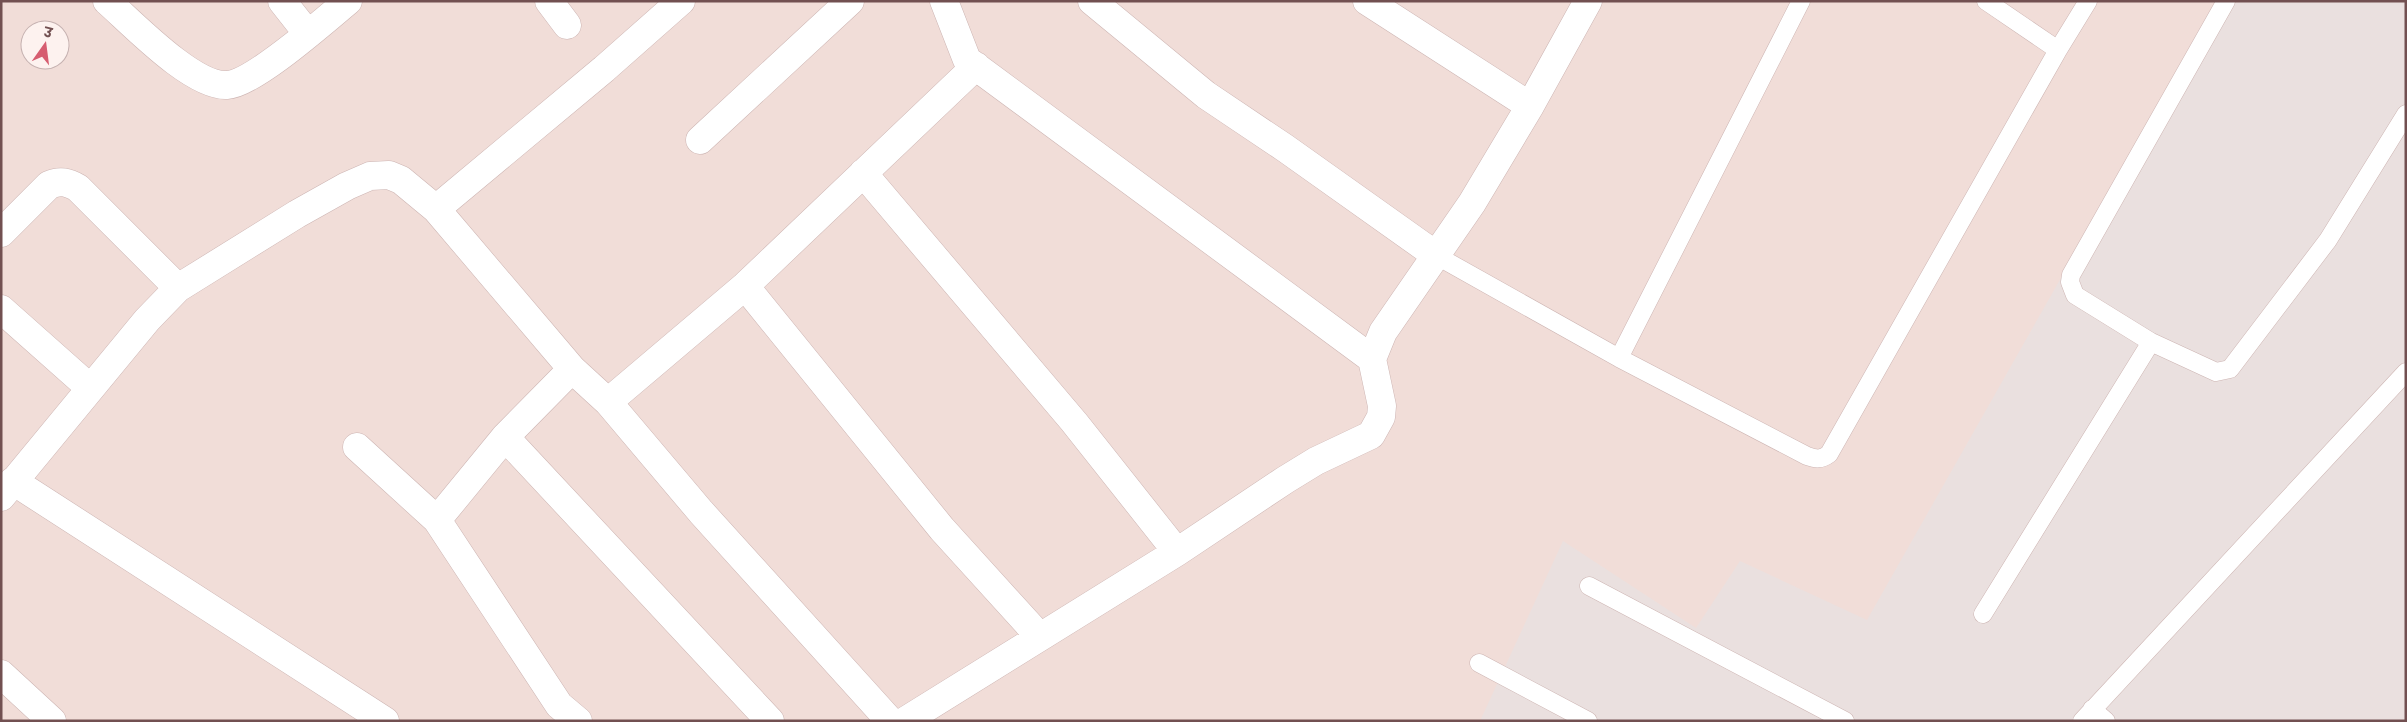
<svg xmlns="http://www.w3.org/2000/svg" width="2407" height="722" font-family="Poppins,'Noto Sans Devanagari',sans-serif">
  <rect width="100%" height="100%" fill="#faede9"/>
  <path fill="#f1ddd8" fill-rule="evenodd" d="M 1,1 L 2406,1 L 2406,721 L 1,721 ZM 30,30 L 60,30 L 60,60 L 30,60 Z"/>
  <path fill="#eae0df" d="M 2218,1 L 2406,1 L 2406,721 L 1480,721 L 1563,541 L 1696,628 L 1740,561 L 1867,620 Z"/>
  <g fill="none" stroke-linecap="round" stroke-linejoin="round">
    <defs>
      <path id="lane" d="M 1986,1 L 2058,50
        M 2226,1 L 2071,275 L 2070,282 L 2075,295 L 2151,342 L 2216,372 L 2230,369 L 2328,240 L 2406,114
        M 1437,256 L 1619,358 L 1807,456 C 1816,459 1821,460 1829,454 L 2058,50 L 2088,1
        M 1619,358 L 1801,1
        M 1589,586 L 1845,721
        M 1983,614 L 2151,342
        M 1479,663 L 1588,721
        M 2092,709 L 2106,721
        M 2082,721 L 2406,372"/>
      <path id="street" d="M 107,1 C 133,24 193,87 227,85 C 253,84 325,20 348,1
        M 282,1 L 308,34
        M 549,1 L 567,25
        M 944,1 L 967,60 L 1372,359
        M 1092,1 L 1206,95 L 1285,148 L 1437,256
        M 1367,1 L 1530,106
        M 700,140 L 850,1
        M 863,173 L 1074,422 L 1177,552
        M 436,209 L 604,69 L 681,1
        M 1,233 L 49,185 C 60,180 68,182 78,188 L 178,288
        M 745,286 L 942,529 L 1040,637
        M 1,309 L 90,388
        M 608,402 L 745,286 L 976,66
        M 505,437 L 770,721
        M 357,447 L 437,520 L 559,705 L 578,721
        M 13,481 L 385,721
        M 1,497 L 147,320 L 178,288 L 297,214 L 347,186 L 370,176 L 389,175 L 401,180 L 436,209 L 572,369 L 608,402 L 701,512 L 890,721
        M 437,520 L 505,437 L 572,369
        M 1,674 L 52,721
        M 905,721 L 1177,552 L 1285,480 L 1316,461 L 1371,435 L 1381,417 L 1382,406 L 1372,359 L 1383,332 L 1472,203 L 1530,106 L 1588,1"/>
    </defs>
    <use href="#lane" stroke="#cdb5b3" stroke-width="19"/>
    <use href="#street" stroke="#cdb5b3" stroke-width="29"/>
    <use href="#lane" stroke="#fff" stroke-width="18"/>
    <use href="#street" stroke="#fff" stroke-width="28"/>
  </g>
  <rect width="2407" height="722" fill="none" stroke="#725051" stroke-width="5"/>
  <g transform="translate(45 45) rotate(14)"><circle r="24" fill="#fdf2ef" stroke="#c5b1b0"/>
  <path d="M0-4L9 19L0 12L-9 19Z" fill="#d65d70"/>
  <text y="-8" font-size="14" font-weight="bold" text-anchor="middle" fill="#725051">उ</text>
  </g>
</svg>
